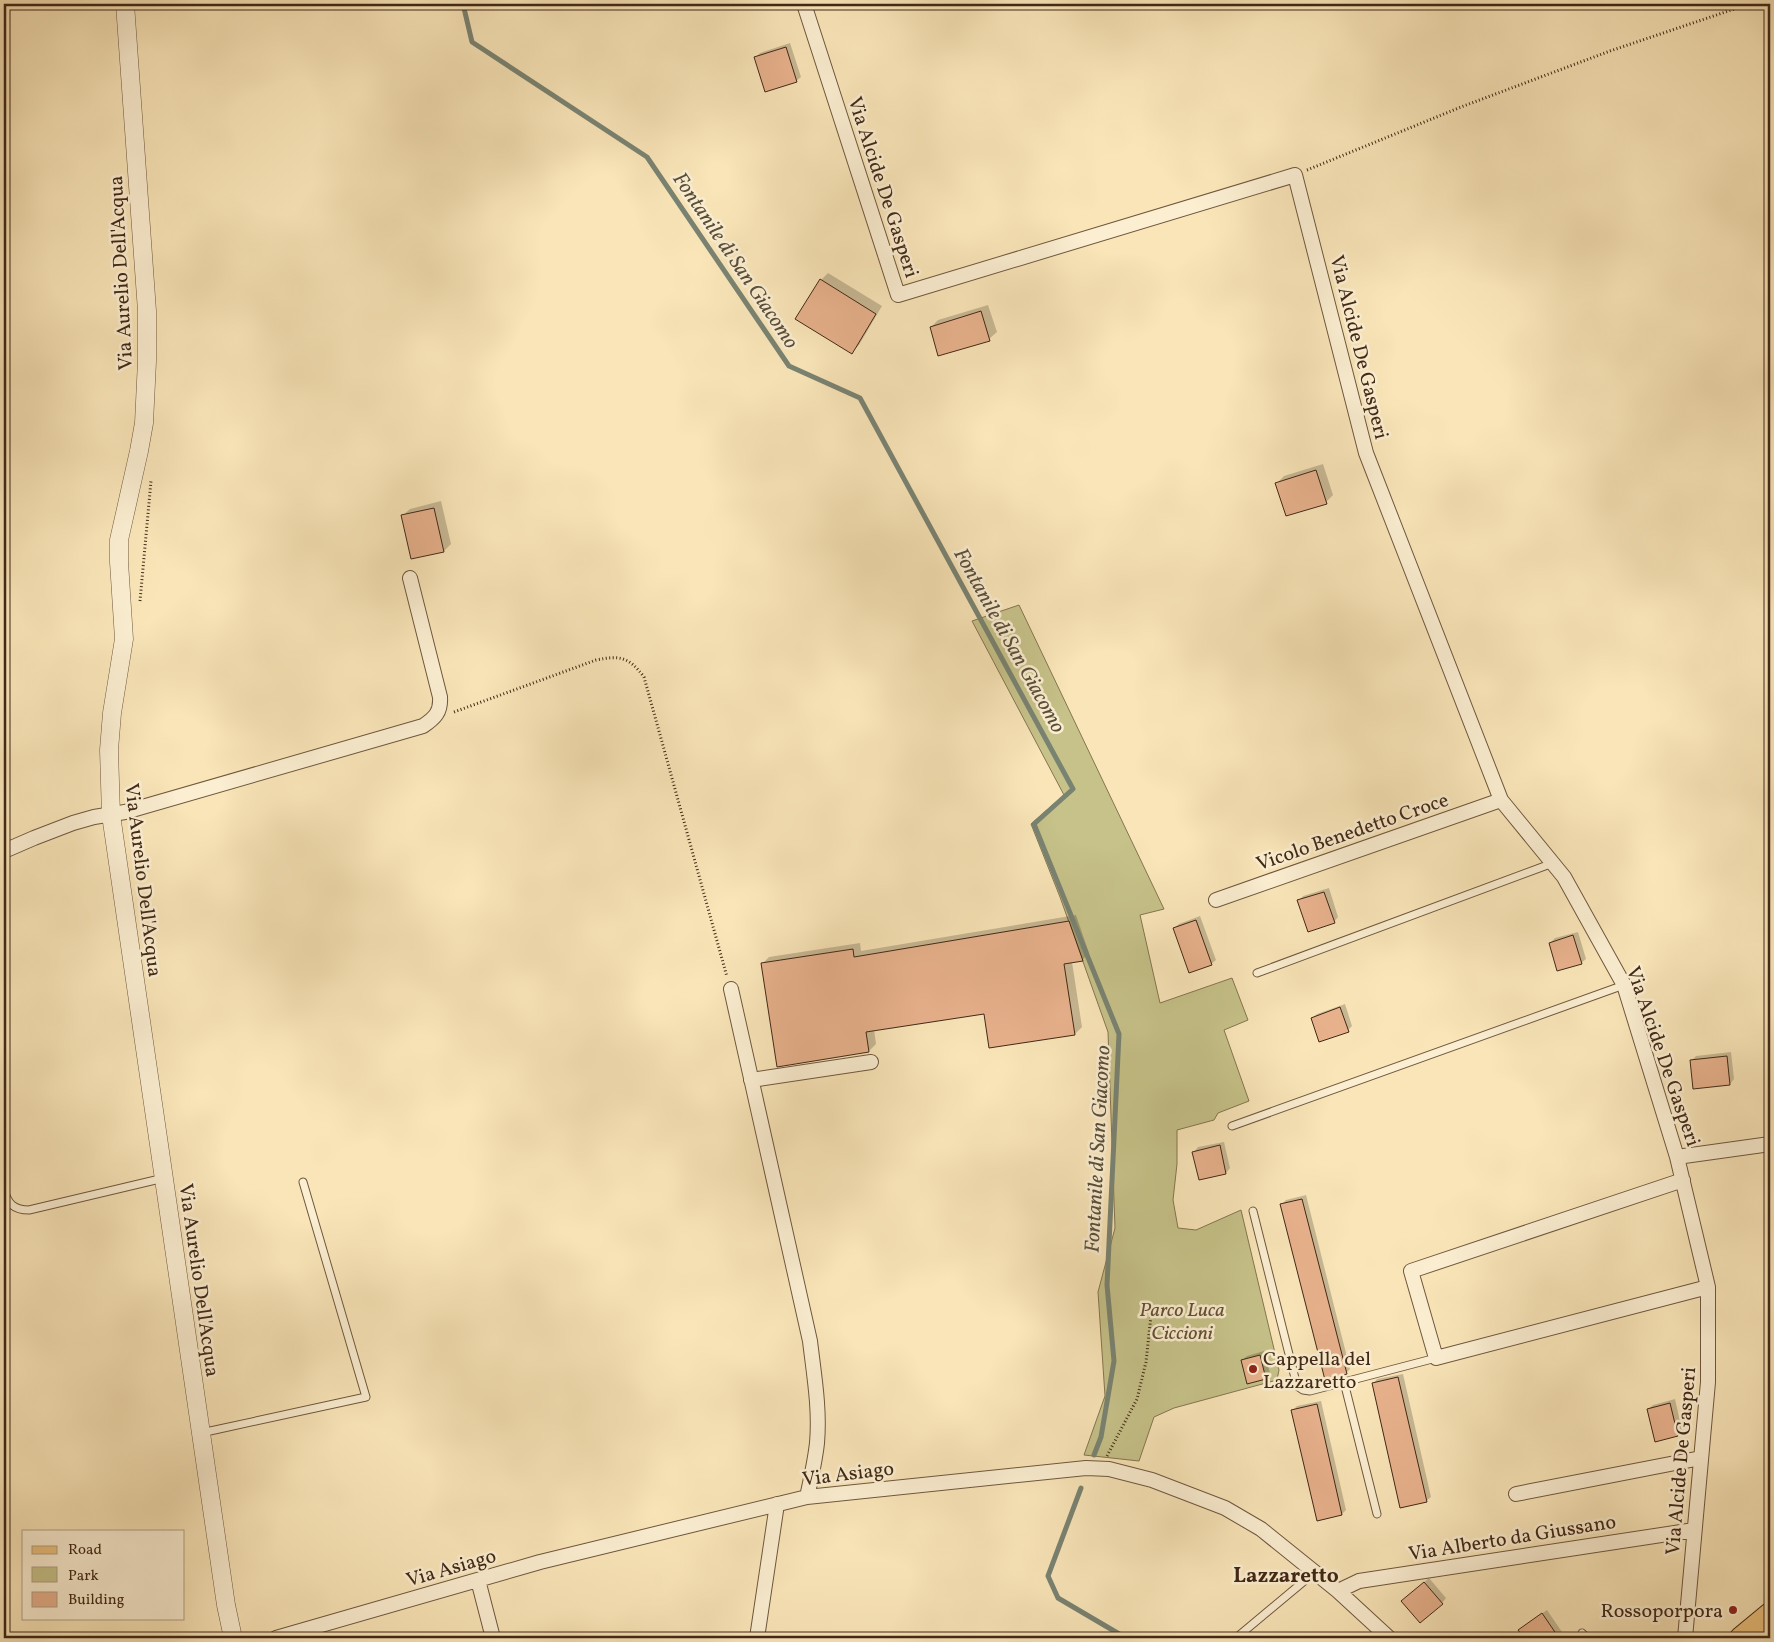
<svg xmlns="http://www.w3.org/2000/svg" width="1774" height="1642" font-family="Vollkorn,serif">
  <rect width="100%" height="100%" fill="#f9e5b8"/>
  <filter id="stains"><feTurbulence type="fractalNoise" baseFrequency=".004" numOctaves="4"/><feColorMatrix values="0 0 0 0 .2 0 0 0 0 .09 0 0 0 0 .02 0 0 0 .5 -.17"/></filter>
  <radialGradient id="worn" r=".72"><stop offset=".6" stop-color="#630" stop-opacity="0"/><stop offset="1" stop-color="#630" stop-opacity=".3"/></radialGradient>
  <path fill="#c6c289" stroke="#847550" d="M 1019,605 L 1164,909 L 1140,915 L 1160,1003 L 1232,978 L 1248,1020 L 1224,1030 L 1249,1101 L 1218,1113 L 1214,1120 L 1177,1130 L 1177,1164 L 1173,1200 L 1178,1228 L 1196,1230 L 1241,1210 L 1279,1370 L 1277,1380 L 1174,1408 L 1154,1417 L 1139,1461 L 1084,1455 L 1105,1396 L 1098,1292 L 1115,1228 L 1108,1032 L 1060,897 L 1031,824 L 1064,795 L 972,621 Z"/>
  <path fill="#0003" d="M 1017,4 L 1040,4 L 1019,9 Z
    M 790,43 L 801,77 L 796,81 L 756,57 L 760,53 Z
    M 828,273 L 882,306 L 859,345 L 852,352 L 821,280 Z
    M 988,305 L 997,332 L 989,339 L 931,327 L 938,320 Z
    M 1323,464 L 1333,495 L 1326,502 L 1277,483 L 1284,476 Z
    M 441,501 L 451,544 L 444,551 L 402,516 L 410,509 Z
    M 1329,888 L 1338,917 L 1334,922 L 1299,901 L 1303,896 Z
    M 1076,915 L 1089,953 L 1082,960 L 1072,962 L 1082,1027 L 1075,1034 L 985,1012 L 874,1029 L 876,1044 L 869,1051 L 762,964 L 769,957 L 860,943 L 861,951 Z
    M 1200,916 L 1216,960 L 1211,964 L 1174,928 L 1179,924 Z
    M 1578,932 L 1586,959 L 1581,963 L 1550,943 L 1555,938 Z
    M 1345,1004 L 1352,1026 L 1348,1030 L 1312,1018 L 1317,1014 Z
    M 1731,1052 L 1734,1079 L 1730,1084 L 1691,1061 L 1696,1056 Z
    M 1224,1142 L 1230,1168 L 1226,1173 L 1200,1179 L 1194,1152 L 1198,1147 Z
    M 1306,1195 L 1350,1369 L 1346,1373 L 1281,1205 L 1286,1200 Z
    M 1264,1351 L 1270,1373 L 1265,1378 L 1242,1360 L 1247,1356 Z
    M 1403,1374 L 1431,1497 L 1426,1501 L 1373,1384 L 1377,1379 Z
    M 1675,1399 L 1682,1430 L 1678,1435 L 1656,1440 L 1648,1409 L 1653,1405 Z
    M 1321,1401 L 1346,1510 L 1342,1514 L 1318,1520 L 1292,1411 L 1297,1406 Z
    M 1429,1578 L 1446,1598 L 1442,1603 L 1407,1597 Z
    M 1547,1610 L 1562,1632 L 1554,1638 L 1525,1638 L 1519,1630 Z"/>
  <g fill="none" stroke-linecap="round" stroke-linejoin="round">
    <path stroke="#798372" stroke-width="5" d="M 463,4 L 472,42 L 647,157 L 789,366 L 860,398 L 1073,789 L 1034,824 L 1119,1034 L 1107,1285 L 1114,1361 L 1101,1437 L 1094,1455
      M 1081,1488 L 1048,1576 L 1058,1598 L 1126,1638"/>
  </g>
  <path fill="#e7b18c" stroke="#412816" d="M 786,47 L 797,82 L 765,92 L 754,57 Z
    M 820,279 L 876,314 L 852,354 L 795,319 Z
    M 981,311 L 990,341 L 938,356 L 930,327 Z
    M 1316,470 L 1327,504 L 1286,516 L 1275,483 Z
    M 434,508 L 444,552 L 411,559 L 401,515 Z
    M 1324,892 L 1335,923 L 1308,932 L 1297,900 Z
    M 1196,920 L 1212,965 L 1189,973 L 1173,928 Z
    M 1069,921 L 1083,961 L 1064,964 L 1075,1035 L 989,1048 L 984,1014 L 866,1032 L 869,1052 L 777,1067 L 761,963 L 853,949 L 854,957 Z
    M 1573,935 L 1582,964 L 1557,971 L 1549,943 Z
    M 1340,1007 L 1349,1032 L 1319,1042 L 1311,1018 Z
    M 1727,1056 L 1730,1085 L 1693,1089 L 1690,1060 Z
    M 1220,1145 L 1226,1174 L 1199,1180 L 1192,1152 Z
    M 1302,1199 L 1347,1374 L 1325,1380 L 1280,1204 Z
    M 1260,1355 L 1266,1379 L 1247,1384 L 1241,1360 Z
    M 1398,1377 L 1427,1502 L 1400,1508 L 1372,1383 Z
    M 1670,1403 L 1678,1436 L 1655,1442 L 1647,1409 Z
    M 1317,1404 L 1342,1515 L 1317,1521 L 1291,1410 Z
    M 1424,1582 L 1443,1604 L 1420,1623 L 1401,1601 Z
    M 1542,1613 L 1559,1638 L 1524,1638 L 1518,1630 Z"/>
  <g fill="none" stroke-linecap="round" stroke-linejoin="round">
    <defs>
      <path id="service" d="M 1257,973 L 1553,863
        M 1232,1126 L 1624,985
        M 4,1190 C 8,1204 14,1210 29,1210 L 164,1178
        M 1253,1211 L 1297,1386 L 1303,1390 L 1310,1391 L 1436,1358
        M 1344,1382 L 1377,1514
        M 201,1433 L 366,1397 L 303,1182
        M 1582,1633 L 1587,1638
        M 1236,1638 L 1315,1572"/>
      <path id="minor" d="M 804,4 L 898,295 L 1295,175 L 1366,453 L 1501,800 L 1564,877 L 1624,985 L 1677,1157 L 1708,1287 L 1708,1382 L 1685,1638
        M 4,851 L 34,838 L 73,823 L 94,817 L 125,812 L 423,726 C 435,718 441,712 440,697 L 410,578
        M 1216,900 L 1501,800
        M 731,989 L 810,1341 C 814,1375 820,1409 817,1443 C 815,1461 811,1479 807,1497
        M 751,1080 L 871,1062
        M 1677,1157 L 1770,1144
        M 1683,1180 L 1411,1271 L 1436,1358 L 1708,1287
        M 1516,1494 L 1701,1458
        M 478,1580 L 493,1638
        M 1338,1591 L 1359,1581 L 1694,1530
        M 276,1638 L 540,1562 L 807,1497 L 1086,1468 L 1109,1469 L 1152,1480 L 1225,1508 L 1261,1529 L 1338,1591 L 1389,1638
        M 757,1638 L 777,1504"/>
      <path id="tertiary" d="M 125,4 L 147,311 L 147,361 L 144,423 L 139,451 L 119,540 L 119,562 L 124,639 L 112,713 L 109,750 L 111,815 L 226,1605 L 233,1638"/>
      <path id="primary" d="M 1741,1638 L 1770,1614"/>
    </defs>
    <use href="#service" stroke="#6f573e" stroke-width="9"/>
    <use href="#minor" stroke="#6f573e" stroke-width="16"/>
    <use href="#tertiary" stroke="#6f573e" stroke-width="19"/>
    <use href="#primary" stroke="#412816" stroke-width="24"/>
    <path stroke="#412816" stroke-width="3" stroke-dasharray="1 2.5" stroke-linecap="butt" d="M 1307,170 L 1461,107 L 1610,51 L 1749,4
      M 140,601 L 151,481
      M 454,712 L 596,660 C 620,655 629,657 644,677 L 727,977
      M 1107,1456 L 1137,1399 L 1146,1362 L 1152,1306
      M 1708,1638 L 1713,1635 L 1716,1638"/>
    <use href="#service" stroke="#fbeed1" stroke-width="7"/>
    <use href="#minor" stroke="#fbeed1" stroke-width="14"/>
    <use href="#tertiary" stroke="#fbeed1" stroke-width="18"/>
    <use href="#primary" stroke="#ecc27c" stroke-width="22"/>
  </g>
  <g fill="#8f2418" stroke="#fbeed1" stroke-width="2">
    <circle cx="1253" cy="1369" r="5"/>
    <circle cx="1733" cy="1610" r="5"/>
  </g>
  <g text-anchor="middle" stroke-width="5" stroke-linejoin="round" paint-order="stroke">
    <g font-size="20" fill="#412816" stroke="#fbeed1">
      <text transform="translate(884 187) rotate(72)" y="7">Via Alcide De Gasperi</text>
      <text transform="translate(120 273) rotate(-93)" y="7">Via Aurelio Dell'Acqua</text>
      <text transform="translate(1360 347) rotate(76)" y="7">Via Alcide De Gasperi</text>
      <text transform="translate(1352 831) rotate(-19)" y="7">Vicolo Benedetto Croce</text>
      <text transform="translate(144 880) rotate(83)" y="7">Via Aurelio Dell'Acqua</text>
      <text transform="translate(1664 1056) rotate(71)" y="7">Via Alcide De Gasperi</text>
      <text transform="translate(200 1280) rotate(82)" y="7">Via Aurelio Dell'Acqua</text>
      <text transform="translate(1680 1461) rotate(-85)" y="7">Via Alcide De Gasperi</text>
      <text transform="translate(848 1473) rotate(-7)" y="7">Via Asiago</text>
      <text transform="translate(1512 1537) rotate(-9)" y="7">Via Alberto da Giussano</text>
      <text transform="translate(451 1567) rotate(-16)" y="7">Via Asiago</text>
    </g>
    <g font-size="20" font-style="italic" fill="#624e33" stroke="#fbeed1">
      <text x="1182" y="1316">Parco Luca<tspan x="1182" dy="23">Ciccioni</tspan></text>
    </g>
    <g font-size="20" fill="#412816" stroke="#fbeed1" text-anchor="start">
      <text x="1263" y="1365">Cappella del<tspan x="1263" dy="23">Lazzaretto</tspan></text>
      <text x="1723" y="1617" text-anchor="end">Rossoporpora</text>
    </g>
    <g font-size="21" font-style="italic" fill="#584e3c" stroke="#fbeed1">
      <text transform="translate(736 260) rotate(56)" y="7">Fontanile di San Giacomo</text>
      <text transform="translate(1010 640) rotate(61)" y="7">Fontanile di San Giacomo</text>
      <text transform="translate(1097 1149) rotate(-87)" y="7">Fontanile di San Giacomo</text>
    </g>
    <g font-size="21" font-weight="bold" fill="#412816" stroke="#fbeed1">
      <text x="1286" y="1582">Lazzaretto</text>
    </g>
  </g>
  <rect width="1774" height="1642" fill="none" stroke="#f9e5b8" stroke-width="20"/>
  <rect x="5" y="5" width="1764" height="1632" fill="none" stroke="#412816" stroke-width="2.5"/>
  <rect x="10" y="10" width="1754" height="1622" fill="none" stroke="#412816"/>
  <rect x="22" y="1530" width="162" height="90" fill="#fbeed1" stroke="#b19f86"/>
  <rect x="32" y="1546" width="25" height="8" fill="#ecc27c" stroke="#b19f86"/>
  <text x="68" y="1554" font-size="15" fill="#412816">Road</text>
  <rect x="32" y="1567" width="25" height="15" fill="#c6c289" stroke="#b19f86"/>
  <text x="68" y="1580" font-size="15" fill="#412816">Park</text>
  <rect x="32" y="1592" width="25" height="15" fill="#e7b18c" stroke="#b19f86"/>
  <text x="68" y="1604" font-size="15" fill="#412816">Building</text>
  <rect width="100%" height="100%" filter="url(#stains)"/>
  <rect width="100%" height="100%" fill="url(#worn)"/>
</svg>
